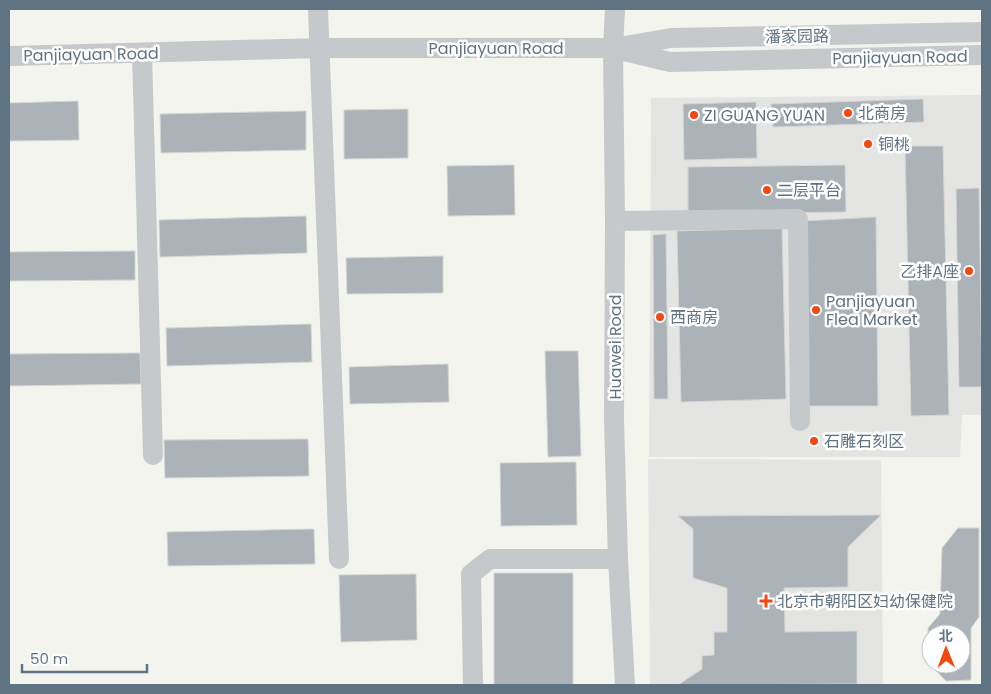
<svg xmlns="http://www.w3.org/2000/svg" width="991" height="694" font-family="Poppins,'Noto Sans SC',sans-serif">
  <rect width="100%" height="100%" fill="#f4f4ef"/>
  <path fill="#e4e5e3" d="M 982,95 L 982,415 L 962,415 L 960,457 L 649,457 L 651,98 Z
    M 648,459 L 881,460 L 883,685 L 650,685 Z"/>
  <path fill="#abb3b8" stroke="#d5d5d2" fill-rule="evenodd" d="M 923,99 L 924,122 L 773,127 L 771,104 Z
    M 78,101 L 79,140 L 9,141 L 9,103 Z
    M 756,102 L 757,158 L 684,160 L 683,104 Z
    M 408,109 L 408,158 L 344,159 L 344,110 Z
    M 306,111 L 306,150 L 161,153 L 160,114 Z
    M 905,146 L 943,146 L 949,415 L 911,416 Z
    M 514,165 L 515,215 L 448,216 L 447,166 Z
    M 845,165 L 846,212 L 688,214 L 688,167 Z
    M 979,188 L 982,387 L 959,387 L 956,189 Z
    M 306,216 L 307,253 L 160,257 L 159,220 Z
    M 876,217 L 878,406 L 806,406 L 804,221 Z
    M 782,228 L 786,399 L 681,402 L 677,231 Z
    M 666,234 L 668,399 L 654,399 L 653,235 Z
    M 135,251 L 135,280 L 9,281 L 9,252 Z
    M 443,256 L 443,293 L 347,294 L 346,258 Z
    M 311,324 L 312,362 L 167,366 L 166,328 Z
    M 545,351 L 578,351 L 581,456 L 548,457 Z
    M 140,353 L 141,384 L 9,386 L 9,354 Z
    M 448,364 L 449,402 L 350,404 L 349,367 Z
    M 308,439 L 309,476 L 165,478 L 164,440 Z
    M 576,462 L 577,525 L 501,526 L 500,463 Z
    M 881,515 L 848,547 L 848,587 L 784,588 L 785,632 L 857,631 L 857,684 L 678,685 L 702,669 L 702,656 L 714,655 L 714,632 L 727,632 L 727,588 L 693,578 L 693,529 L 678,516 Z
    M 958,528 L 979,528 L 979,617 L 971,628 L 971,680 L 946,681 L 928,662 L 928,628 L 940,614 L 942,548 ZM 931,634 L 961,634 L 961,664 L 931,664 Z
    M 314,529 L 315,564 L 168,566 L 167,532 Z
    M 494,573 L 573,573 L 573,685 L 494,685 Z
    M 416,574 L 417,640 L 341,642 L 339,575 Z"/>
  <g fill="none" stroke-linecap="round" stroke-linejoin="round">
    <path stroke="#c6c9cc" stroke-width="20" d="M 318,9 L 339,559
      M 615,9 L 613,48 L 615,221 L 614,420 L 618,559 L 625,685
      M 620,50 L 670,62 L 982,55
      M 142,53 L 153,455
      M 9,56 L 319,48 L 613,48 L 671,38 L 982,32
      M 615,221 L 798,219 L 800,421
      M 473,685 L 471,574 L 490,559 L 618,559"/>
  </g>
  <g fill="#f24811" stroke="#fff" stroke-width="2">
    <circle cx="848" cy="113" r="5"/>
    <circle cx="694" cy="115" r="5"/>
    <circle cx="868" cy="144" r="5"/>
    <circle cx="767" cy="190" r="5"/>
    <circle cx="969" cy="271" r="5"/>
    <circle cx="816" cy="310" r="5"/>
    <circle cx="660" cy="317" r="5"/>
    <circle cx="814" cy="441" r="5"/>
    <path d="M763.5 593.5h5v5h5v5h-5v5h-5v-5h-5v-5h5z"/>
  </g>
  <g text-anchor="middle" stroke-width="5" stroke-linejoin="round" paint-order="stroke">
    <g font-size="16" fill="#607383" stroke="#fff">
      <text transform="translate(797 36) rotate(-1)" y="6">潘家园路</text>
      <text x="496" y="54">Panjiayuan Road</text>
      <text transform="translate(91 54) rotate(-1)" y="6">Panjiayuan Road</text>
      <text transform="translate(900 57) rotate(-1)" y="6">Panjiayuan Road</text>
      <text transform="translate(615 347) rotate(-90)" y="6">Huawei Road</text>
    </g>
    <g font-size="16" fill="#607383" stroke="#fff" text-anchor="start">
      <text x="858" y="119">北商房</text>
      <text x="704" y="121">ZI GUANG YUAN</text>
      <text x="878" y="150">铜桃</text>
      <text x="777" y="196">二层平台</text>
      <text x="959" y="277" text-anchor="end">乙排A座</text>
      <text x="826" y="307">Panjiayuan<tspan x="826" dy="18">Flea Market</tspan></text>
      <text x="670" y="323">西商房</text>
      <text x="824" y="447">石雕石刻区</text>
      <text x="777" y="607">北京市朝阳区妇幼保健院</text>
    </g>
  </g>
  <rect width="991" height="694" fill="none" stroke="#607383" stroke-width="20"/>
  <g transform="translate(946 649) rotate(359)"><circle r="24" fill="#ffffff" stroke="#bfc7cd"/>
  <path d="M0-4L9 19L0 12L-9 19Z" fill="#f24811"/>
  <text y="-8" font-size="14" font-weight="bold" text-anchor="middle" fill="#607383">北</text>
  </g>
  <path d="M22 664v8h125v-8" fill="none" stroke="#607383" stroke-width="2.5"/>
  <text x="30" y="664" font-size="15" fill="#607383" stroke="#ffffff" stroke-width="4" paint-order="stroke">50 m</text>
</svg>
